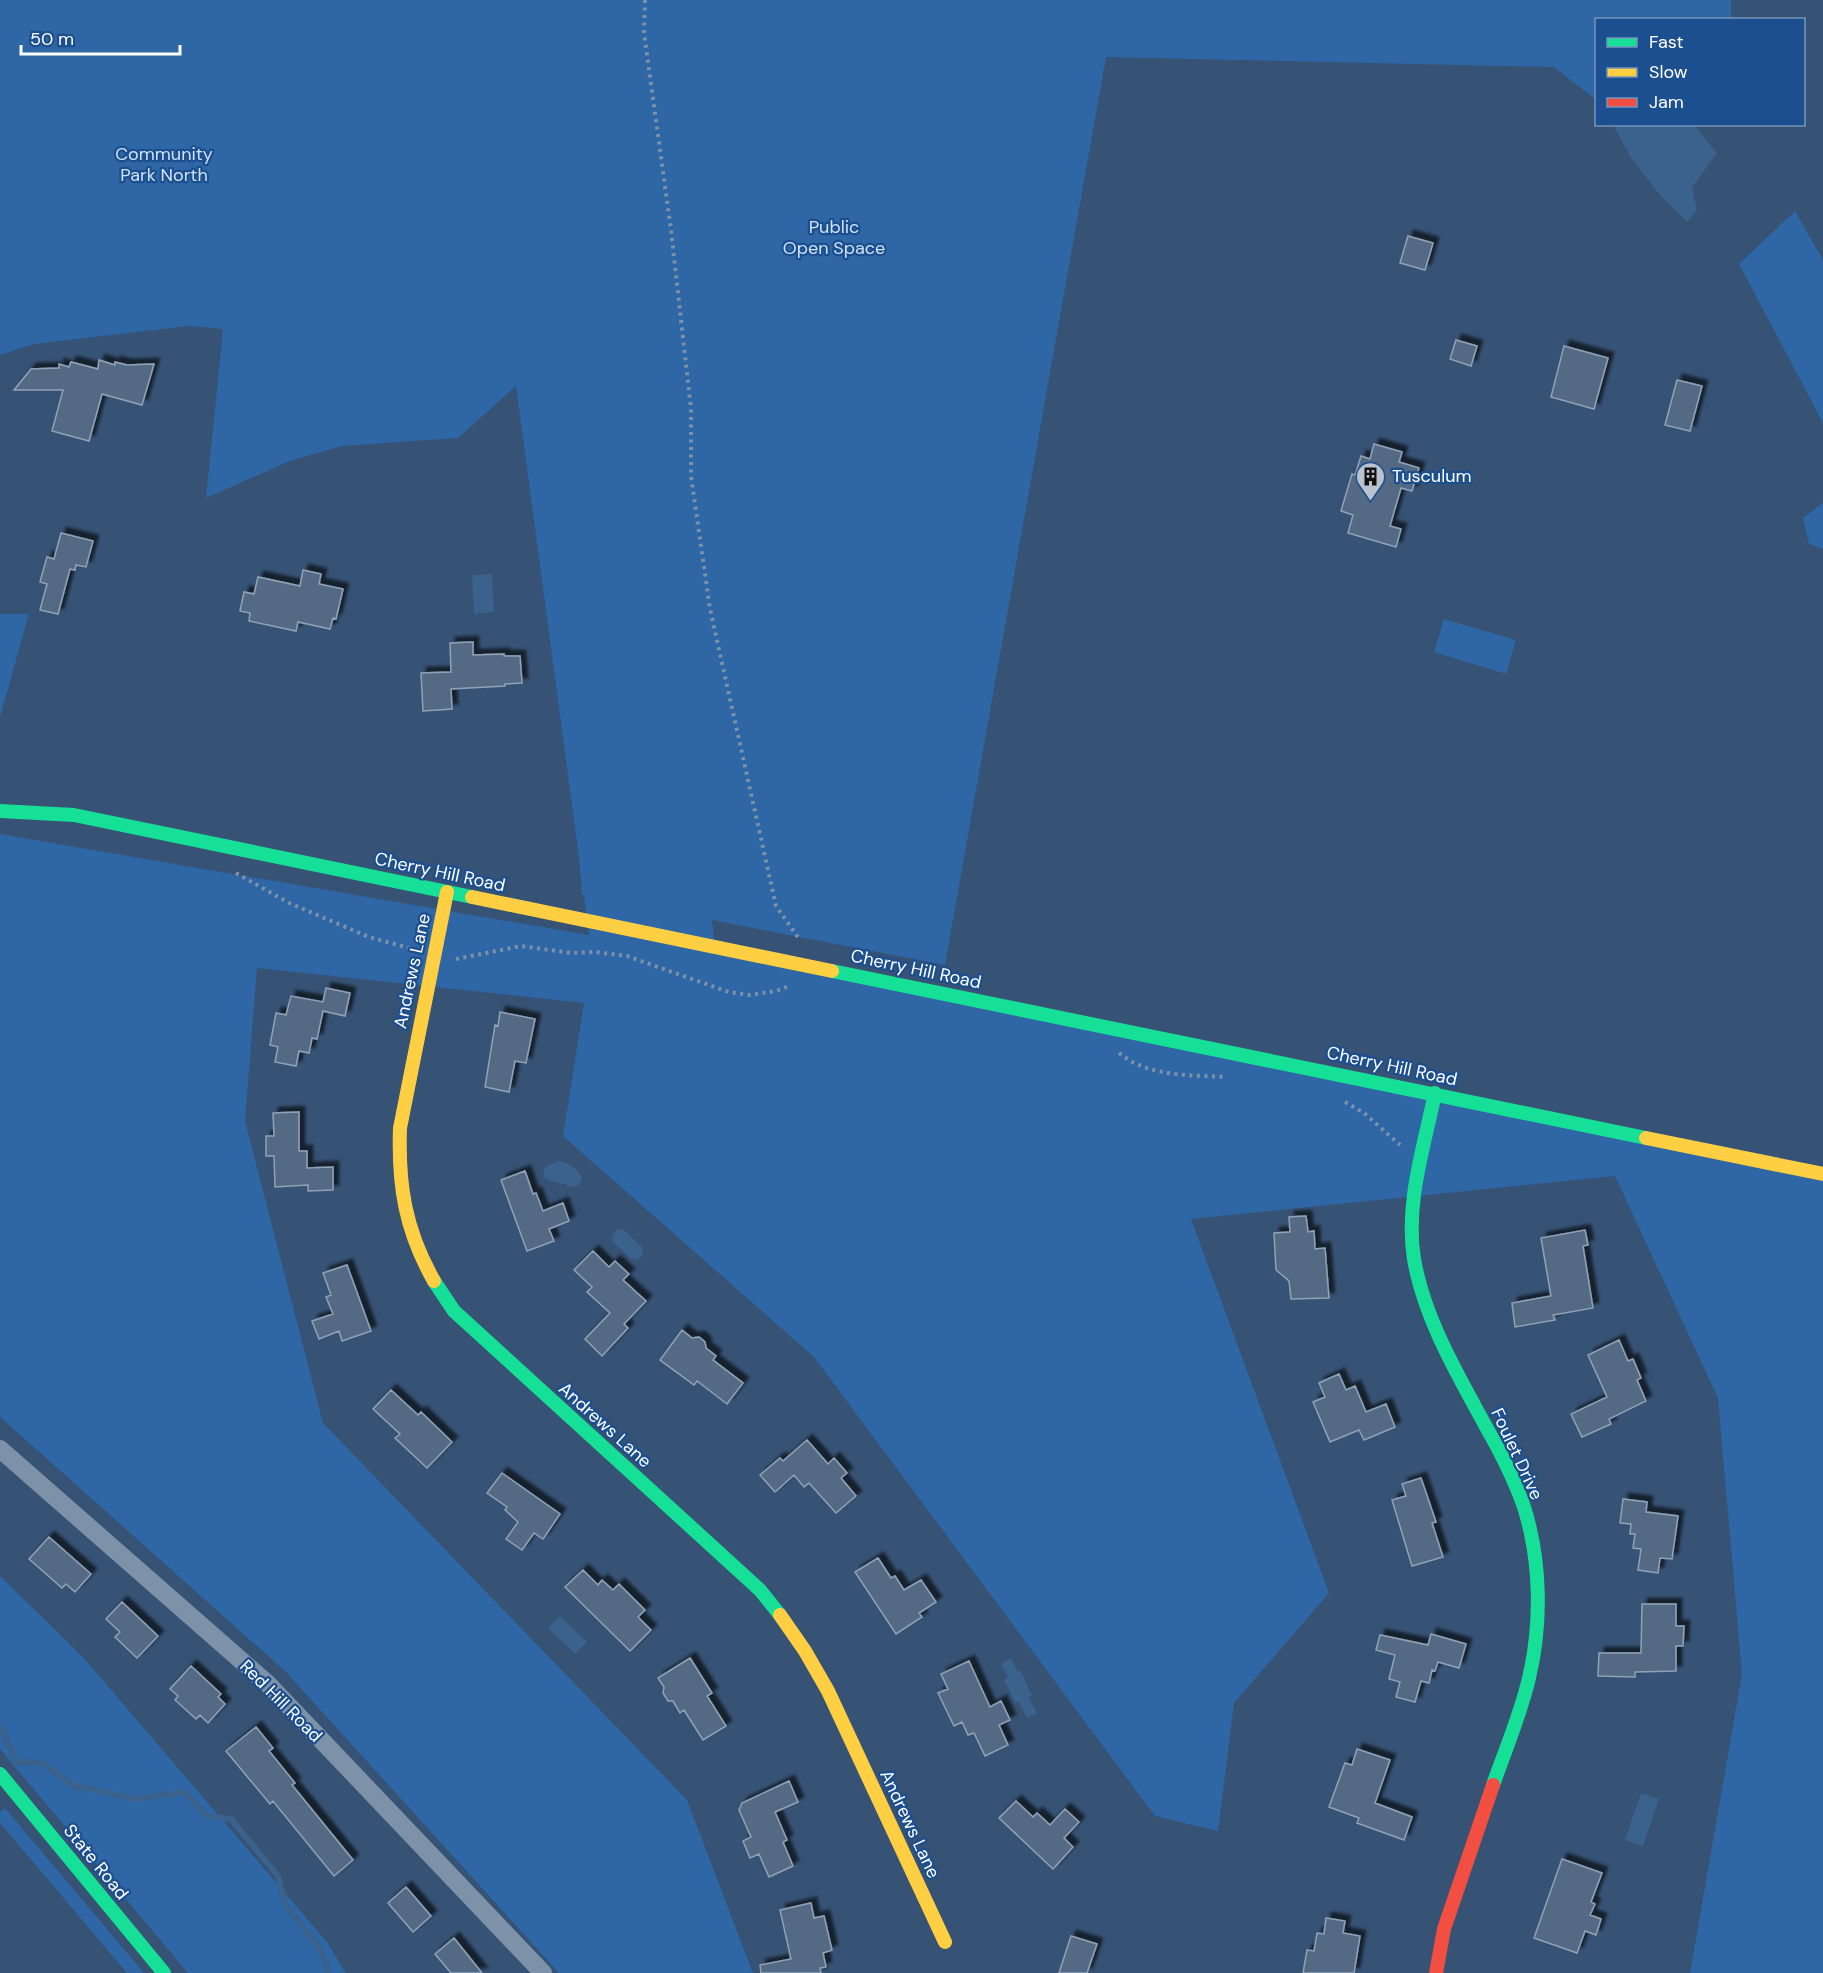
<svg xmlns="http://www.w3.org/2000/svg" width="1823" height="1973" font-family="'DM Sans',sans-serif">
  <defs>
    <filter id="shadow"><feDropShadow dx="5.5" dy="-5.5" stdDeviation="1.5" flood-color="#0009"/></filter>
  </defs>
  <rect width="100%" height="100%" fill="#365274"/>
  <path fill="#2f66a5" d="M 0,0 L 1731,0 L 1731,19 L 1596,20 L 1596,100 L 1554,67 L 1106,57 L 945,965 L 712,920 L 715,949 L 1823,1181 L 1823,1973 L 1690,1973 L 1742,1674 L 1718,1398 L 1615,1176 L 1191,1219 L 1329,1593 L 1234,1703 L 1218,1831 L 1155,1816 L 814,1357 L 563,1136 L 584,1003 L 257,968 L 245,1121 L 323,1423 L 687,1800 L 753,1973 L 559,1973 L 285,1671 L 0,1417 L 0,834 L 589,935 L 584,895 L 582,895 L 579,858 L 516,386 L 458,438 L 342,446 L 290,461 L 206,498 L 223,329 L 189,326 L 34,344 L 0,355 Z
    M 1795,211 L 1823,260 L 1823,423 L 1739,264 Z
    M 1823,503 L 1823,549 L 1809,544 L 1803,518 Z
    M 0,614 L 29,614 L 0,717 Z
    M 1444,619 L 1516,640 L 1506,674 L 1434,652 Z
    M 0,1576 L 83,1657 L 327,1942 L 346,1973 L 188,1973 L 0,1749 Z
    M 5,1808 L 144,1973 L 127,1973 L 0,1823 L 0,1812 Z"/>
  <path fill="#3b618d" d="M 1613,125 L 1694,125 L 1717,153 L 1692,188 L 1697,210 L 1687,222 L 1660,195 L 1631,158 Z
    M 492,574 L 494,612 L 474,614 L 472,575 Z
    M 557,1161 C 566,1160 579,1170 582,1178 L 579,1185 L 571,1187 C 563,1182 551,1183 544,1177 C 541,1164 550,1166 557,1161 Z
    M 618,1229 L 623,1229 L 643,1248 L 643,1254 L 638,1260 L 631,1259 L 612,1241 L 613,1234 Z
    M 560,1616 L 587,1642 L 575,1654 L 548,1628 Z
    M 1011,1658 L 1018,1672 L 1021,1671 L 1032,1696 L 1029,1697 L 1037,1714 L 1027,1718 L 1019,1702 L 1015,1703 L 1004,1680 L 1008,1678 L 1001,1663 Z
    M 1641,1793 L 1659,1799 L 1643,1846 L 1625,1840 Z"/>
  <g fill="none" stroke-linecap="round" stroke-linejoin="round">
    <path stroke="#3b618d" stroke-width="6" d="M 0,1726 L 17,1762 L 42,1763 L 72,1785 L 136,1799 L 184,1792 L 207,1816 L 231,1819 L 278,1876 L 285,1904 L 321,1950 L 329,1973"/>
  </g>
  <path fill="#526984" stroke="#92a2b6" stroke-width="1.5" filter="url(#shadow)" d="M 1408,236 L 1433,243 L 1425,270 L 1400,263 Z
    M 1456,340 L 1477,346 L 1471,366 L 1450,359 Z
    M 1564,346 L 1608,358 L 1594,409 L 1551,397 Z
    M 99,360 L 115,365 L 115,362 L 127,365 L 154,364 L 142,405 L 102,394 L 89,441 L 52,431 L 63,390 L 14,390 L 31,369 L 59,368 L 59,364 L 69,367 L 71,362 L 98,369 Z
    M 1677,380 L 1702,386 L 1690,431 L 1665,425 Z
    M 1374,444 L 1402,452 L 1399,462 L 1419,468 L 1412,491 L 1401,488 L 1390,526 L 1401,529 L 1396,547 L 1348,533 L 1353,515 L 1341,511 L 1352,474 L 1355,475 L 1361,456 L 1370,459 Z
    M 61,533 L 93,541 L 86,567 L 76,565 L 75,570 L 70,569 L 58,614 L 40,610 L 47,584 L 40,582 L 47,557 L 54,559 Z
    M 303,570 L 321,574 L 319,584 L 343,589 L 336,619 L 333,618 L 330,629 L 298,622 L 296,631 L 249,621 L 250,613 L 240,611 L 244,592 L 254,594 L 258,577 L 300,586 Z
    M 473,642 L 473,655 L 504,654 L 504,656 L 520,656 L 522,683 L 505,684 L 505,686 L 451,689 L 452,709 L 423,711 L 421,673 L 451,672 L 450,643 Z
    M 326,988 L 350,993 L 345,1016 L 323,1011 L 317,1039 L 312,1038 L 309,1053 L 299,1051 L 296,1066 L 275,1062 L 278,1047 L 270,1045 L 276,1013 L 286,1015 L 291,996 L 323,1002 Z
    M 500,1012 L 535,1019 L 526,1063 L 515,1061 L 509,1092 L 485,1087 L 495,1025 L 498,1026 Z
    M 299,1112 L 299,1151 L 307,1151 L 307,1168 L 333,1167 L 333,1190 L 308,1191 L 308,1185 L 275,1187 L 274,1156 L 266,1156 L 266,1136 L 274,1136 L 273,1113 Z
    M 525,1171 L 533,1194 L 536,1193 L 543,1211 L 563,1203 L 569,1221 L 549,1229 L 554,1241 L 527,1251 L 501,1180 Z
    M 1306,1216 L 1308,1232 L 1314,1231 L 1315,1249 L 1325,1248 L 1329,1298 L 1291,1299 L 1289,1281 L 1276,1270 L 1274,1233 L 1290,1232 L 1289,1217 Z
    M 1585,1230 L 1588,1245 L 1583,1246 L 1593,1308 L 1553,1315 L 1555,1320 L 1515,1327 L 1512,1303 L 1551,1296 L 1541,1238 Z
    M 593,1251 L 609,1267 L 615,1261 L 629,1274 L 623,1280 L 646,1301 L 624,1324 L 628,1328 L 602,1356 L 585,1339 L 610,1313 L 587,1292 L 592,1287 L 574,1270 Z
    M 347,1265 L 371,1331 L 342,1341 L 339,1331 L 319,1339 L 312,1321 L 333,1314 L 326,1297 L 331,1295 L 323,1273 Z
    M 682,1330 L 692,1338 L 699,1337 L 705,1342 L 706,1348 L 716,1356 L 713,1360 L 743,1383 L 727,1404 L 697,1381 L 694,1385 L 660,1360 Z
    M 1619,1340 L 1628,1361 L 1633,1359 L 1641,1378 L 1637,1380 L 1646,1401 L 1609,1419 L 1611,1424 L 1582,1437 L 1571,1414 L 1607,1397 L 1588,1355 Z
    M 1339,1374 L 1346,1390 L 1355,1386 L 1366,1412 L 1386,1404 L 1395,1427 L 1364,1440 L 1359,1430 L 1330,1442 L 1313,1402 L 1325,1397 L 1319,1383 Z
    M 391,1390 L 418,1415 L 421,1412 L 452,1442 L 427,1468 L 395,1438 L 400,1434 L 373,1409 Z
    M 807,1440 L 828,1464 L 834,1458 L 847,1473 L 841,1478 L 856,1496 L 836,1513 L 809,1483 L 804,1487 L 794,1475 L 775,1492 L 760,1475 L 780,1458 L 783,1461 Z
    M 502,1473 L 560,1514 L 543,1539 L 534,1533 L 522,1550 L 506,1539 L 518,1522 L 505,1510 L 507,1507 L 487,1493 Z
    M 1421,1478 L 1436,1522 L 1432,1523 L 1443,1557 L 1412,1566 L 1392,1500 L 1406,1496 L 1402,1484 Z
    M 1623,1499 L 1647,1502 L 1646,1512 L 1678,1516 L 1672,1559 L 1660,1558 L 1658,1573 L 1638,1570 L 1641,1549 L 1633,1548 L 1635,1534 L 1630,1534 L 1631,1524 L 1620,1523 Z
    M 49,1537 L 91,1574 L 75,1592 L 66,1584 L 62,1588 L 29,1559 Z
    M 878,1558 L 891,1578 L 895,1576 L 904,1590 L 921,1580 L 936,1602 L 919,1613 L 922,1617 L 896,1634 L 855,1572 Z
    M 583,1570 L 598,1585 L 602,1580 L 613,1590 L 619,1584 L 645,1610 L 638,1617 L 651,1630 L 630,1651 L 565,1587 Z
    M 122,1602 L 158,1636 L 137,1658 L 115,1637 L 120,1632 L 106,1619 Z
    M 1642,1604 L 1676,1604 L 1676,1626 L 1684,1626 L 1683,1646 L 1676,1646 L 1676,1671 L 1635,1672 L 1635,1677 L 1598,1676 L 1599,1653 L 1641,1653 Z
    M 1431,1634 L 1466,1644 L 1459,1668 L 1438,1662 L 1435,1671 L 1432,1670 L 1429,1683 L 1421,1681 L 1415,1702 L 1396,1697 L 1400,1682 L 1389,1679 L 1395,1655 L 1376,1650 L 1380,1635 L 1428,1645 Z
    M 690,1658 L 712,1693 L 707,1696 L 726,1726 L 703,1740 L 684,1710 L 680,1713 L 673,1701 L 668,1701 L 663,1693 L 664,1687 L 658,1678 Z
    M 969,1661 L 990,1707 L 1001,1701 L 1010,1720 L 999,1725 L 1008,1745 L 985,1756 L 974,1733 L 968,1735 L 962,1722 L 954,1726 L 938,1693 L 948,1689 L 941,1674 Z
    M 191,1666 L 221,1694 L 218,1697 L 225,1704 L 208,1723 L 200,1715 L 196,1719 L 175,1700 L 178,1696 L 170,1689 Z
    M 256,1727 L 273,1748 L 269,1751 L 295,1783 L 292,1785 L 353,1860 L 334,1876 L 273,1801 L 270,1804 L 226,1751 Z
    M 1357,1749 L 1390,1760 L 1375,1803 L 1412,1817 L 1404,1840 L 1357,1823 L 1359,1818 L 1329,1807 L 1345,1763 L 1352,1765 Z
    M 789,1781 L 798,1802 L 775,1812 L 787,1840 L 783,1842 L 793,1866 L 769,1877 L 759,1854 L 750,1858 L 743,1841 L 751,1837 L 739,1810 L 742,1803 Z
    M 1016,1801 L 1033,1817 L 1037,1813 L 1050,1825 L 1065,1809 L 1079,1822 L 1064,1838 L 1073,1847 L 1053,1869 L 999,1818 Z
    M 1562,1859 L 1602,1873 L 1591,1902 L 1595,1904 L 1590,1915 L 1601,1919 L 1596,1935 L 1585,1931 L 1577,1953 L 1534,1938 Z
    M 406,1887 L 431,1916 L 413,1932 L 388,1903 Z
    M 811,1903 L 814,1918 L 824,1916 L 832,1950 L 823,1953 L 826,1967 L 820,1968 L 821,1973 L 761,1973 L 760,1965 L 791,1959 L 780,1910 Z
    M 1326,1918 L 1345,1921 L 1343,1933 L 1360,1936 L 1354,1973 L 1303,1973 L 1307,1950 L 1314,1951 L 1317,1933 L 1324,1934 Z
    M 1071,1936 L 1097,1944 L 1087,1973 L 1059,1973 Z
    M 454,1938 L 482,1973 L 451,1973 L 435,1954 Z"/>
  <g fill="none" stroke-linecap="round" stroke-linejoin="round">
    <path stroke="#7d92a8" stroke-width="4" stroke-dasharray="3 4.5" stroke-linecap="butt" d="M 645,0 L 644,33 L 671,230 L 691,409 L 691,476 L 710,609 L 776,906 L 800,940
      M 236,873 L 289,903 L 369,937 L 413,949
      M 456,959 L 521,946 L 572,953 L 595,952 L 627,956 L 729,992 L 750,995 L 776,991 L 789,986
      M 1119,1053 C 1148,1077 1190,1075 1226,1077
      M 1345,1102 L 1364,1113 L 1400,1145"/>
    <path stroke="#7d92a8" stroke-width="18" d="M 0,1449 L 268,1684 L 543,1973"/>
    <path stroke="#16e098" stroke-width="14" d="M 0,811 L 74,815 L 472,897
      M 832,971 L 1646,1138
      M 1435,1093 C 1424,1147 1405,1204 1414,1259 C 1424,1318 1457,1373 1485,1425 C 1500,1451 1514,1478 1524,1507 C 1541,1561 1542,1623 1529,1678 C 1521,1713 1505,1751 1493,1785
      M 434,1281 L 454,1311 L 760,1590 L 780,1615
      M 0,1774 L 164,1973"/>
    <path stroke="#ffcf43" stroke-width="14" d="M 472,897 L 832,971
      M 1646,1138 L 1823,1174
      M 434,1281 C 405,1230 398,1185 400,1128 L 447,892
      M 780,1615 L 805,1651 L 828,1691 L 945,1942"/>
    <path stroke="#f24e42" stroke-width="14" d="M 1436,1973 L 1444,1929 L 1493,1785"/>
  </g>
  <defs>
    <symbol id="building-pin" viewBox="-11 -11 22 30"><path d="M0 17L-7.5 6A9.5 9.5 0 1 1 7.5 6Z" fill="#b9c2ce" stroke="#1b4f8f"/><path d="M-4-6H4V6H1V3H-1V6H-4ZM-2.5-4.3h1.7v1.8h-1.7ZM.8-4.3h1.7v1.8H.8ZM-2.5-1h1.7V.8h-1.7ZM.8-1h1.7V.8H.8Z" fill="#111"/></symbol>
  </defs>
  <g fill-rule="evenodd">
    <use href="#building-pin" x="1354" y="460" width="33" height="45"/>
  </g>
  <g text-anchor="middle" stroke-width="4.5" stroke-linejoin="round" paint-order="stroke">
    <g font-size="18" fill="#cfe3fa" stroke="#1b4f8f">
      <text x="164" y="160">Community<tspan x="164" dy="21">Park North</tspan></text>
      <text x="834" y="233">Public<tspan x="834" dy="21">Open Space</tspan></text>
    </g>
    <g font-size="18" fill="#fff" stroke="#1b4f8f" text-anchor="start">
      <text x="1392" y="482">Tusculum</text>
    </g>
    <g font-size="18" fill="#fff" stroke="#1b4f8f">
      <text transform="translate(440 872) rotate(12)" y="6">Cherry Hill Road</text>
      <text transform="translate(916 969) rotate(12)" y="6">Cherry Hill Road</text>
      <text transform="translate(412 971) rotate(-78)" y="6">Andrews Lane</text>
      <text transform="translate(1392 1066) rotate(12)" y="6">Cherry Hill Road</text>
      <text transform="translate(605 1425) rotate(42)" y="6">Andrews Lane</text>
      <text transform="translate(1517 1454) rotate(65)" y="6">Foulet Drive</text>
      <text transform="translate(281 1701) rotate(45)" y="6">Red Hill Road</text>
      <text transform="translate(910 1824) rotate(65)" y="6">Andrews Lane</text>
      <text transform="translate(96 1862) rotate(51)" y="6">State Road</text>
    </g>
  </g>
  <rect x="1595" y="18" width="210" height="108" fill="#1b4f8f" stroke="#7695bc" stroke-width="1.5"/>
  <rect x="1607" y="38" width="30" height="9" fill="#16e098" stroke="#7695bc" stroke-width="1.5"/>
  <text x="1649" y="48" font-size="18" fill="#ffffff">Fast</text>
  <rect x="1607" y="68" width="30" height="9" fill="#ffcf43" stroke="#7695bc" stroke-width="1.5"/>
  <text x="1649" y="78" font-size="18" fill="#ffffff">Slow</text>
  <rect x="1607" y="98" width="30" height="9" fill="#f24e42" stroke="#7695bc" stroke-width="1.5"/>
  <text x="1649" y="108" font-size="18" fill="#ffffff">Jam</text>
  <path d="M21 45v9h159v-9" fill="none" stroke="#ffffff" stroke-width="3"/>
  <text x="30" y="45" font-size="18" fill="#ffffff" stroke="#1b4f8f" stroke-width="4.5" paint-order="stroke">50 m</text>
</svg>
